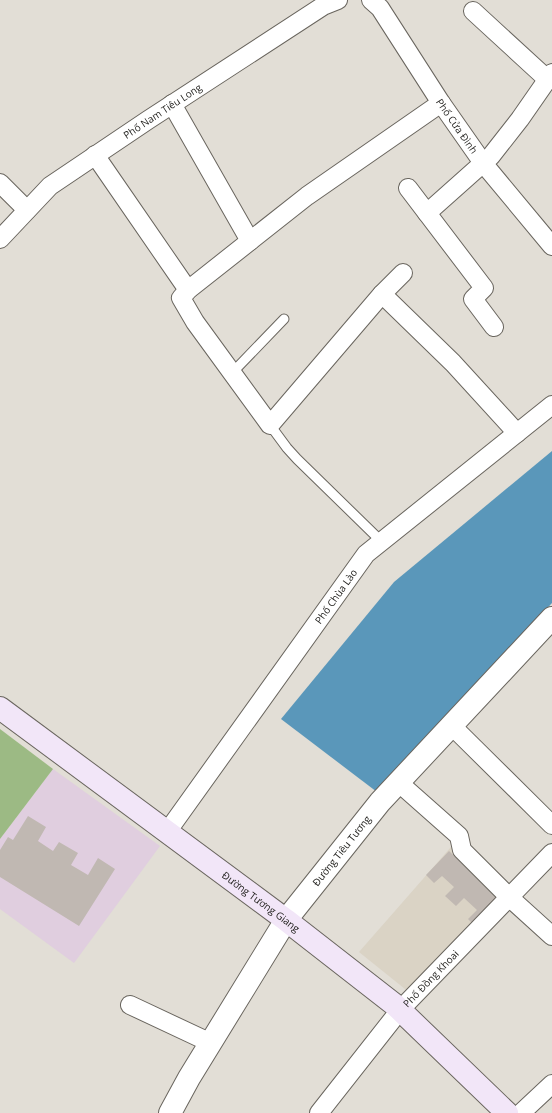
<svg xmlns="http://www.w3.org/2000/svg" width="552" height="1113" font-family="'Open Sans',sans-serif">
  <rect width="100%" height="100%" fill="#e2ded6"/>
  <path fill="#e0cedf" d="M 53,769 L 160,846 L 74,963 L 0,909 L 0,839 Z"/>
  <path fill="#dad3c5" d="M 451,847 L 505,899 L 410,993 L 359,952 Z"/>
  <path fill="#9cba84" d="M 0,729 L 53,769 L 0,839 Z"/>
  <path fill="#5a97ba" d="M 552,451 L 552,603 L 377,792 L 281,719 L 394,582 Z"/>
  <path fill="#c0b8b2" d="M 28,816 L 46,827 L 38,841 L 53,851 L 59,842 L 78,853 L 71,865 L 88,875 L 98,858 L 115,869 L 79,926 L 0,877 L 0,850 L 8,837 L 13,840 Z
    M 449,851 L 502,902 L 477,928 L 468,919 L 477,910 L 464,898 L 456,906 L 445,896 L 454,887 L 442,876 L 434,883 L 426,875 Z"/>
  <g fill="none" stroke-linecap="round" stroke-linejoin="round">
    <defs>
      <path id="service" d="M 232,373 L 284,319
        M 270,425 L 287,448 L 297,459 L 382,542"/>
      <g id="minor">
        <path id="s1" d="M 371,0 L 380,8 L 441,103 L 483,163 L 552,246"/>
        <path d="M 473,11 L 547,79"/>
        <path d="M 172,104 L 250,241"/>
        <path d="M 95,155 L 188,290"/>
        <path d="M 0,183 L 27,210"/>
        <path d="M 408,188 L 484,288 L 473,299 L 494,327"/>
        <path d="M 427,213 L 491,156 L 520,119 L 552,73"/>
        <path id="s2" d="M 0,239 L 50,186 L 148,120 L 323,6 L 338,0"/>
        <path d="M 403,273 L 382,294 L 270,425 L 195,322 L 181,298 L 188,290 L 307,196 L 441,103"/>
        <path d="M 382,294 L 453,363 L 517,433"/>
        <path d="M 452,726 L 552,825"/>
        <path d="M 398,782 L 459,836 L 462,850 L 510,898 L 552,936"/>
        <path id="s3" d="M 167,832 L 366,554 L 552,405"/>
        <path d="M 130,1005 L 211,1043"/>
        <path id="s4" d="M 319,1113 L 400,1010 L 552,853"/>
        <path d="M 521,1113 L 552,1084"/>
      </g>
      <g id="tertiary">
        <path id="s5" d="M 170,1113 L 189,1078 L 286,920 L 380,802 L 552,618"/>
      </g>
      <g id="secondary">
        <path id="s6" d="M 0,708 L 286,920 L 395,1005 L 507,1113"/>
      </g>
    </defs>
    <use href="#service" stroke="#69655e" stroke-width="11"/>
    <use href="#minor" stroke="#69655e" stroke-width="20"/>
    <use href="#tertiary" stroke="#69655e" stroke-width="24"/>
    <use href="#secondary" stroke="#69655e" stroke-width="24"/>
    <use href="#service" stroke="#fff" stroke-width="9"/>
    <use href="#minor" stroke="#fff" stroke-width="18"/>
    <use href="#tertiary" stroke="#fff" stroke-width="22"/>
    <use href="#secondary" stroke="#f2e6f8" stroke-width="22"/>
  </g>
  <g text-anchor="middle" stroke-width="3.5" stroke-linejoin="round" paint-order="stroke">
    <g font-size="10" fill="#262522" stroke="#e2ded6">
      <text dy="4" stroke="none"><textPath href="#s2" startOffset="208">Phố Nam Tiêu Long</textPath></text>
      <text dy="4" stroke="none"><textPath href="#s1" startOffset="153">Phố Cửa Đình</textPath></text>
      <text dy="4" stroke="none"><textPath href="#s3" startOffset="290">Phố Chùa Lào</textPath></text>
      <text dy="4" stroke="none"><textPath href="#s5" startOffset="314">Đường Tiêu Tương</textPath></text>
      <text dy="4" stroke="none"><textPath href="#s6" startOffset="325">Đường Tương Giang</textPath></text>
      <text dy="4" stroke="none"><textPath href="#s4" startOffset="175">Phố Đồng Khoai</textPath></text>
    </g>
  </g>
</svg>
